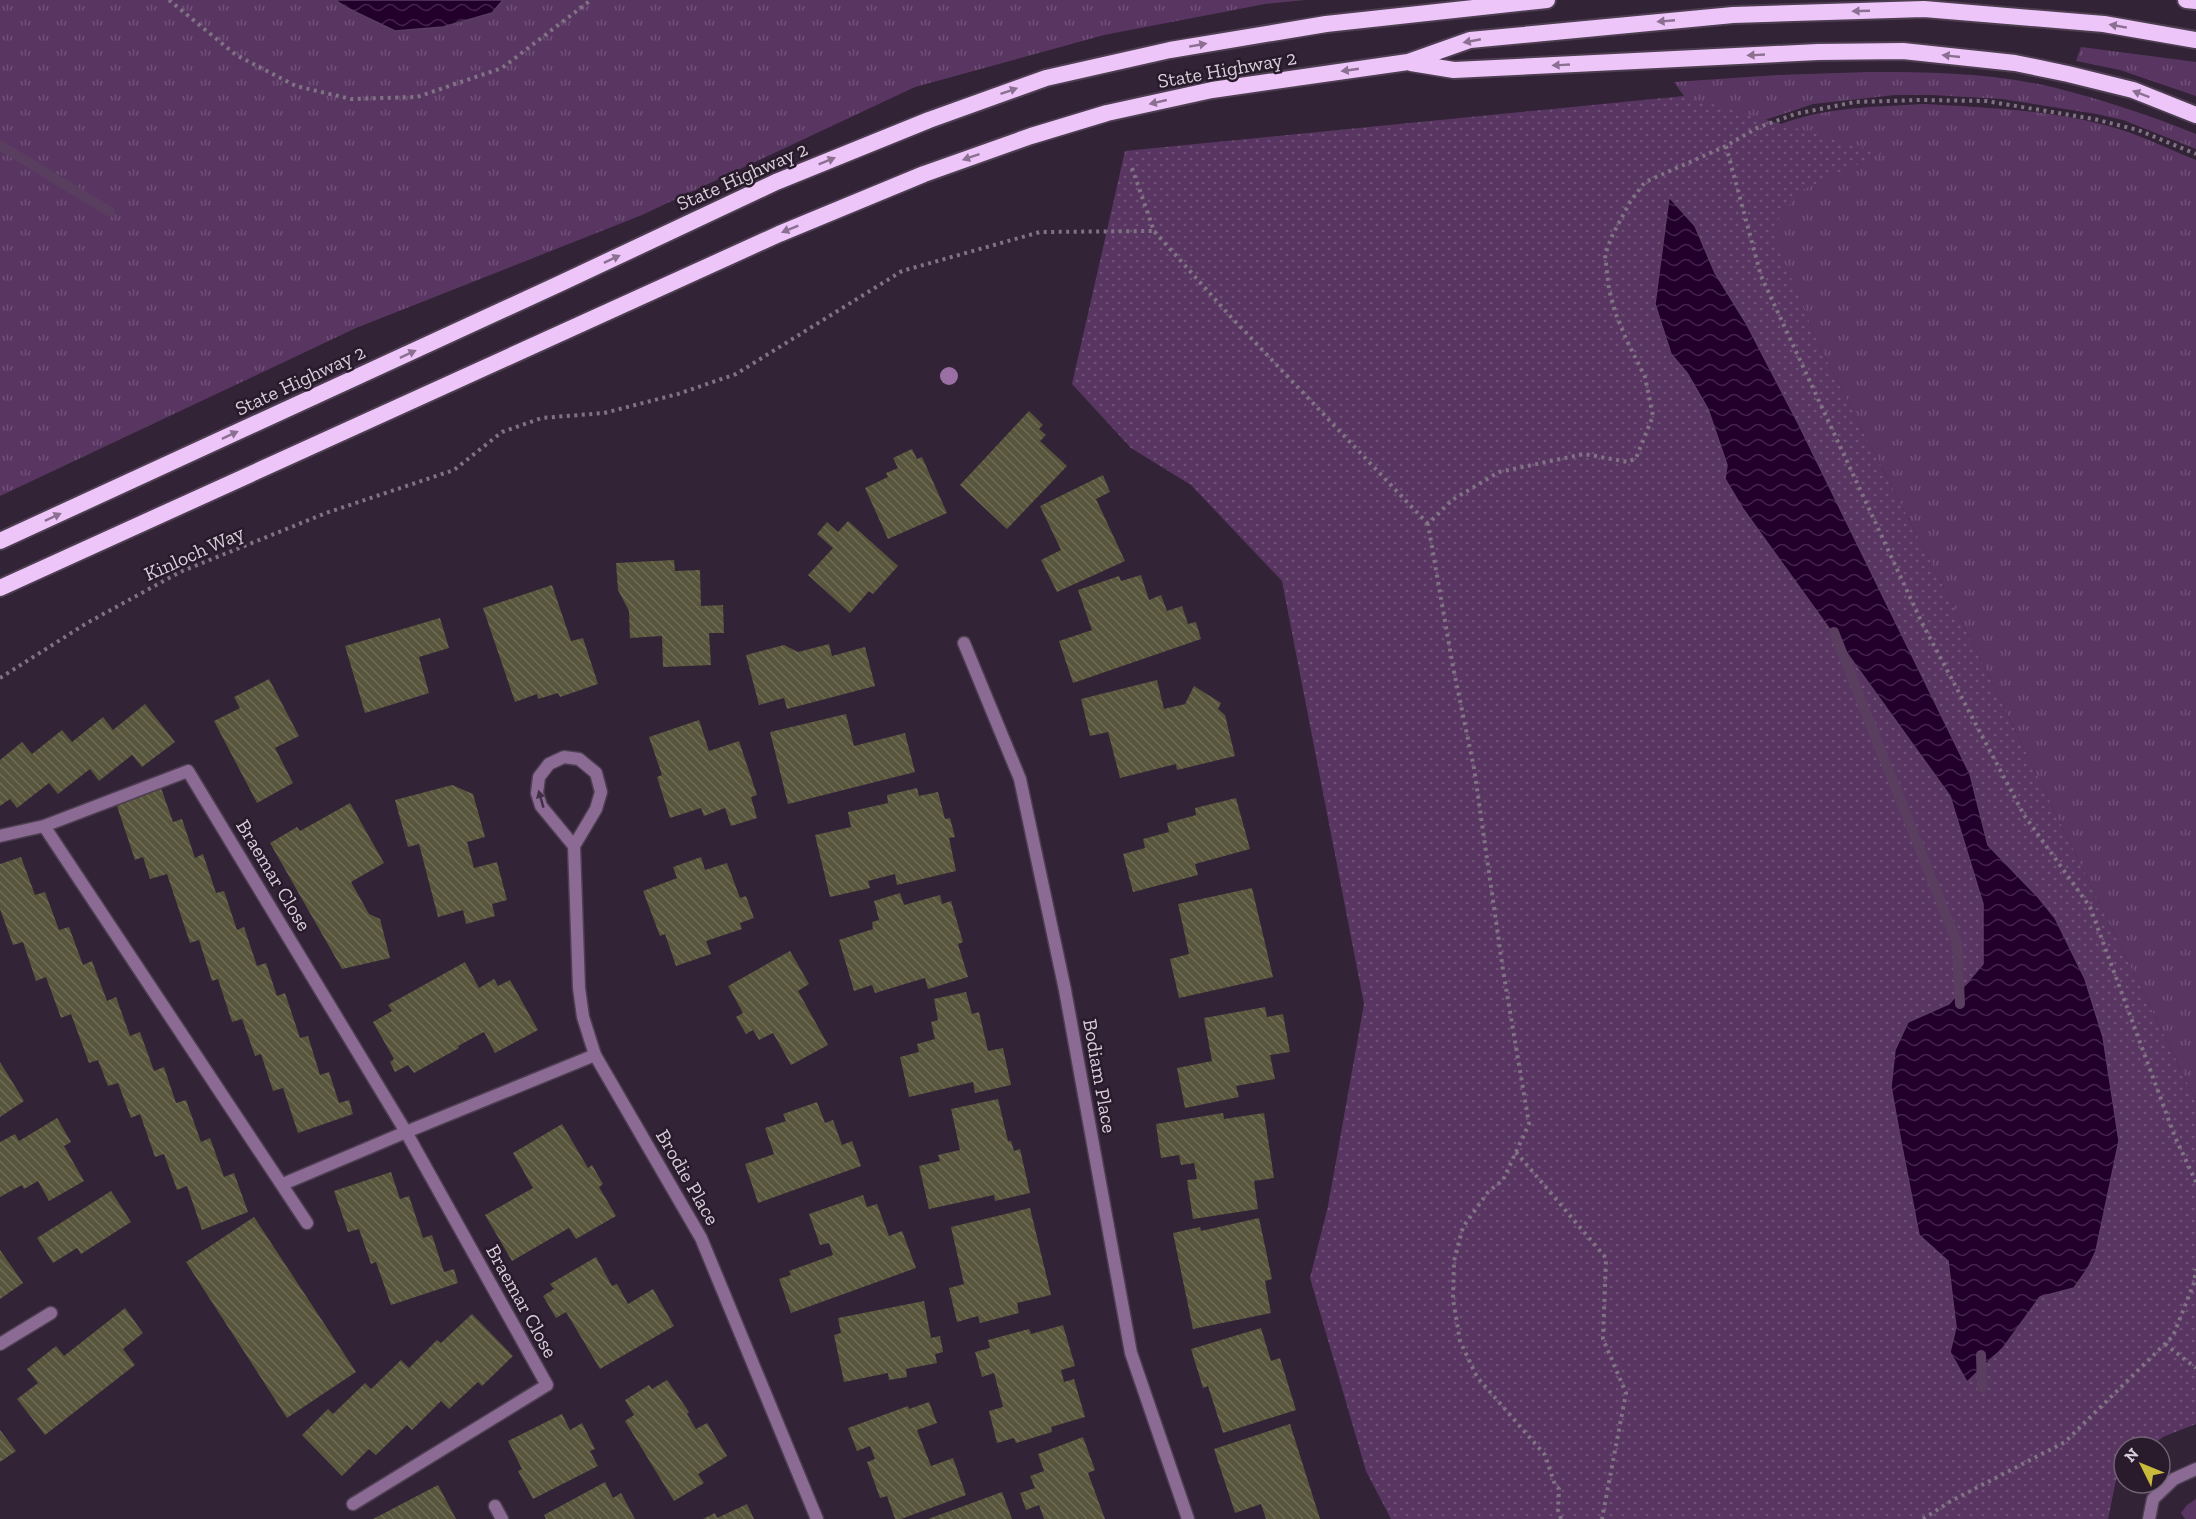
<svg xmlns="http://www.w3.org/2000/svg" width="2196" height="1519" font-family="'Zilla Slab',serif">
  <defs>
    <pattern id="grass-tufts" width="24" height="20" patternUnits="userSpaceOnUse" patternTransform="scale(1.5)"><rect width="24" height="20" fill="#593662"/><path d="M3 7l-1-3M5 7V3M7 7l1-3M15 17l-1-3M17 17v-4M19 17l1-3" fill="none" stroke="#705278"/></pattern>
    <pattern id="park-dots" width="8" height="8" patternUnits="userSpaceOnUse" patternTransform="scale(1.5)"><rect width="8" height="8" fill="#593662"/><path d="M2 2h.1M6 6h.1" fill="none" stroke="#705278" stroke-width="1.8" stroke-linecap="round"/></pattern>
    <pattern id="water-waves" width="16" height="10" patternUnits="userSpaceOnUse" patternTransform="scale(1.5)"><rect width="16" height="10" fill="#23002c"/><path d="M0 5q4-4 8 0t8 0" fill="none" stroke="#42244a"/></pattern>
    <pattern id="building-back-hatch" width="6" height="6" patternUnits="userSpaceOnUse" patternTransform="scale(1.5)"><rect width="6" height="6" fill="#57553b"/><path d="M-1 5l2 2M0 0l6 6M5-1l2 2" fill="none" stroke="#6e6c57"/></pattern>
  </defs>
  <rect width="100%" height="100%" fill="#332337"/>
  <path fill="url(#grass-tufts)" d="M 0,0 L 1305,0 L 1265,4 L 1104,35 L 915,87 L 642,215 L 356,328 L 0,496 Z
    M 2081,47 L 2196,62 L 2196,96 L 2120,70 L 2076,61 Z
    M 1870,72 C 1931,72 1993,73 2052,87 C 2101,99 2149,115 2196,134 L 2196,149 L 2123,120 L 2097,114 L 2002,99 L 1932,95 L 1895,95 L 1813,104 L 1768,119 L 1701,151 L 1684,96 L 1674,82 L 1778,75 Z
    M 1924,104 C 1991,108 2063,110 2128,132 C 2151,140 2173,151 2196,160 L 2196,1101 L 1973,644 L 1819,346 L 1739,154 C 1747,146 1757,135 1767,130 C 1815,107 1872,107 1924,104 Z
    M 2196,1499 L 2196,1519 L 2185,1519 L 2181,1513 L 2187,1505 Z"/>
  <path fill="url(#park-dots)" d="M 1684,96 L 1882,153 L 1800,191 L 1771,229 L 1819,346 L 1973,644 L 2196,1101 L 2196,1424 L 2165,1436 L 2148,1447 L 2124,1447 L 2124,1470 L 2116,1480 L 2108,1519 L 1391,1519 L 1366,1471 L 1310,1278 L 1328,1206 L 1364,1004 L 1282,581 L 1191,485 L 1131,448 L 1072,384 L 1125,151 Z"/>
  <path fill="url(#water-waves)" stroke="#593e60" stroke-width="1.5" d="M 335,0 L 503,0 L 492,13 L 443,27 L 395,31 L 347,8 Z
    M 1669,197 L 1695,226 L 1715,273 L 1746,323 L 1799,425 L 1970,774 L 1988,845 L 2038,897 L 2055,918 L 2085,979 L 2103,1037 L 2119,1141 L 2096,1251 L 2088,1268 L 2074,1288 L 2040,1297 L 2003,1348 L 1967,1382 L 1950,1352 L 1956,1327 L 1948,1261 L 1919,1235 L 1900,1137 L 1891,1087 L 1895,1050 L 1908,1022 L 1949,1004 L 1983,964 L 1983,904 L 1950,796 L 1743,509 L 1725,479 L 1727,465 L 1708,409 L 1687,373 L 1671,354 L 1655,304 Z"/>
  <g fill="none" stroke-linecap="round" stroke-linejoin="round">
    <path stroke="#593e60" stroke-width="10" d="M 0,145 L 110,212
      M 1834,632 L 1957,943 L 1960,1004
      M 1981,1355 L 1982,1387"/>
  </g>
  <path fill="url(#building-back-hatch)" d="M 1029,411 L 1043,425 L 1039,429 L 1046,435 L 1040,441 L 1067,466 L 1007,529 L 960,485 Z
    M 912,449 L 917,459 L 922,457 L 947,513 L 888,539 L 865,488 L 888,477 L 886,473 L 898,468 L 893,458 Z
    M 1103,475 L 1110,492 L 1096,499 L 1125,561 L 1057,592 L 1041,560 L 1061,550 L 1040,506 Z
    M 848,521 L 898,566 L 873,594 L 869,591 L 850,613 L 808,575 L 833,548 L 817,534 L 827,522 L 838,532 Z
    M 674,560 L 675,571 L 700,570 L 701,606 L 723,605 L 724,633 L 709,633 L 711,665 L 663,667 L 662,636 L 630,638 L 629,611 L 618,590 L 616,563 Z
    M 1141,575 L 1149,600 L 1161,595 L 1167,611 L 1182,606 L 1188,624 L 1196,622 L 1201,639 L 1073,683 L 1059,641 L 1092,630 L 1078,590 L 1119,576 L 1121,581 Z
    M 552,585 L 571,641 L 583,638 L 598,684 L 560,697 L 558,693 L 538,699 L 537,694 L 515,702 L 483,608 Z
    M 440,618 L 449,648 L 419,657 L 429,693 L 365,713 L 345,646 Z
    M 829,644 L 832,656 L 865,647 L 875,686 L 787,709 L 784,698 L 759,705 L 746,655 L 784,645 L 798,652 Z
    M 269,679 L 299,736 L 275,748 L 293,783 L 257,803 L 214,721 L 240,708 L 234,697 Z
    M 1157,680 L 1164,709 L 1185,704 L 1194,686 L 1221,703 L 1218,709 L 1225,715 L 1235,756 L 1177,770 L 1176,764 L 1120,778 L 1108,732 L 1090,736 L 1081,699 Z
    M 145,704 L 175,742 L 142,767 L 132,755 L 99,781 L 90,769 L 58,794 L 49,783 L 17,808 L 10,799 L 0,806 L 0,760 L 22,742 L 32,754 L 62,730 L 72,742 L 103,717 L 113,730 Z
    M 846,714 L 854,746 L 905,733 L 915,772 L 788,804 L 770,732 Z
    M 699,720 L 709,751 L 739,741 L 757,795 L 751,797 L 757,818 L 731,826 L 725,808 L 704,816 L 701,808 L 670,818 L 657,777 L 662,775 L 649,737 Z
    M 452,785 L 473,794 L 485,837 L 467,842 L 474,868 L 497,862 L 507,900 L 492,904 L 495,916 L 466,924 L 463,910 L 438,917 L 419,844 L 408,847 L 395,800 Z
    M 161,788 L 173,822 L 182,819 L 195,858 L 203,854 L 216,893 L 224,891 L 237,930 L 244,927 L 257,966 L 266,963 L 277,996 L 285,993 L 300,1038 L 308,1036 L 320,1075 L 329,1072 L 339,1103 L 349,1100 L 353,1114 L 298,1133 L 283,1088 L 273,1091 L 261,1054 L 255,1056 L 242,1019 L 232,1022 L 218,979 L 212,981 L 199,940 L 190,943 L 167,874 L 150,879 L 143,857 L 135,860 L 116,803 Z
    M 917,788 L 919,796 L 938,792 L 945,819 L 950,818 L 955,837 L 949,838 L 956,871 L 897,885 L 895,874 L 868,881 L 870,888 L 830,897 L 815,835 L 851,827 L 848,812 L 888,803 L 887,795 Z
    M 1236,798 L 1250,849 L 1195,864 L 1198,875 L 1133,892 L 1123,854 L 1145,848 L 1143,839 L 1169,832 L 1167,823 L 1196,815 L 1195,808 Z
    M 350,803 L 384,863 L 351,882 L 369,914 L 380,919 L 390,958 L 342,969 L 270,843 L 297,827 L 300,831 Z
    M 21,857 L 35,895 L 45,892 L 59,930 L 69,927 L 83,965 L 92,961 L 107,1001 L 116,997 L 130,1036 L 140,1032 L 154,1071 L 164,1067 L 176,1103 L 186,1100 L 201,1142 L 210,1138 L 224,1177 L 234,1173 L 248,1212 L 202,1230 L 187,1186 L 177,1190 L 164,1154 L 155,1157 L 140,1114 L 131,1118 L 118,1083 L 108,1086 L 98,1060 L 89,1063 L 71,1014 L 61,1018 L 46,977 L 36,981 L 23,942 L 13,945 L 0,909 L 0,864 Z
    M 701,857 L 705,870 L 727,863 L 740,898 L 746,896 L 754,918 L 740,923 L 742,929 L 706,941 L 711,954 L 676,966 L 665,934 L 660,936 L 643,891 L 677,878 L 673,867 Z
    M 1252,888 L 1273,977 L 1179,998 L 1170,959 L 1189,954 L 1178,904 Z
    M 900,893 L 904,905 L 940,895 L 942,904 L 951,901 L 963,942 L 958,944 L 968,977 L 928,989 L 925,978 L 875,993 L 872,985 L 854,991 L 839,940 L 873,929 L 872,922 L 879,920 L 874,901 Z
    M 790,951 L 809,984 L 798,991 L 828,1045 L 791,1065 L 773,1033 L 759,1040 L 753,1030 L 746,1034 L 736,1017 L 743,1013 L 728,986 Z
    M 465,962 L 479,988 L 494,979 L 498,986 L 510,980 L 538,1030 L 495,1053 L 484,1032 L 458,1046 L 459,1048 L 414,1073 L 408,1065 L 395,1072 L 390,1062 L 394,1059 L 373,1022 L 392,1011 L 388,1005 Z
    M 966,992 L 972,1014 L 979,1012 L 988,1051 L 1003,1048 L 1011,1085 L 975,1093 L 973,1082 L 909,1097 L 900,1057 L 919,1052 L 917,1044 L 935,1039 L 931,1022 L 938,1020 L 934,999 Z
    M 1265,1007 L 1267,1017 L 1283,1014 L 1290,1052 L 1270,1055 L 1275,1079 L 1236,1086 L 1239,1097 L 1185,1108 L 1177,1068 L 1212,1061 L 1204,1018 Z
    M 0,1062 L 24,1101 L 0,1117 Z
    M 998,1099 L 1008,1141 L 1011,1141 L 1014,1151 L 1020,1149 L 1030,1193 L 995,1201 L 994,1195 L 929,1209 L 919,1166 L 940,1161 L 938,1155 L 960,1150 L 951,1109 Z
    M 817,1102 L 825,1123 L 833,1120 L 842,1145 L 852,1141 L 861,1166 L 758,1203 L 745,1164 L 774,1154 L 765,1128 L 786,1121 L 783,1114 Z
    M 1223,1113 L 1224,1119 L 1264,1113 L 1274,1178 L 1254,1181 L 1258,1209 L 1193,1219 L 1187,1180 L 1197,1179 L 1194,1163 L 1181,1165 L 1179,1155 L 1161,1158 L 1156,1124 Z
    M 57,1118 L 71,1142 L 64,1146 L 84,1181 L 49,1201 L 38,1181 L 24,1189 L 22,1185 L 0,1197 L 0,1142 L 15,1134 L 19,1141 Z
    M 562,1124 L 588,1168 L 592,1165 L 603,1184 L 599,1187 L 616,1216 L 576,1239 L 569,1228 L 512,1261 L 485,1215 L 533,1188 L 513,1153 Z
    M 391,1172 L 400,1199 L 409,1196 L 423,1238 L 432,1235 L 444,1272 L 454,1269 L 458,1283 L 391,1305 L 376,1262 L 371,1264 L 359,1229 L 348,1232 L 334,1191 Z
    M 111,1191 L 131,1222 L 81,1254 L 77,1248 L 53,1263 L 37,1238 Z
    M 863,1195 L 867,1207 L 877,1204 L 889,1236 L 902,1231 L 916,1268 L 791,1313 L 779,1279 L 791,1275 L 789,1271 L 833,1255 L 829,1243 L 820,1245 L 809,1214 Z
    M 1030,1208 L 1051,1295 L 1017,1303 L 1019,1313 L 980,1323 L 978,1316 L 957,1322 L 949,1288 L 964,1284 L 951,1227 Z
    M 254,1217 L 356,1372 L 287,1418 L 186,1262 Z
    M 1259,1218 L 1272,1279 L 1265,1281 L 1271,1313 L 1193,1329 L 1173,1233 L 1200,1227 L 1201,1231 Z
    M 0,1250 L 23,1283 L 0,1299 Z
    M 596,1257 L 612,1286 L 617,1284 L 628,1304 L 653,1289 L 674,1326 L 600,1369 L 566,1312 L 556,1318 L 543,1296 L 554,1289 L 550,1284 Z
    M 924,1301 L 931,1338 L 940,1336 L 943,1352 L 935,1354 L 937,1363 L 906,1369 L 907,1377 L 889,1380 L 888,1373 L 844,1382 L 834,1335 L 841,1333 L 838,1318 Z
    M 125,1308 L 143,1333 L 123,1349 L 135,1365 L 45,1435 L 17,1399 L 38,1383 L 27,1369 L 56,1346 L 64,1356 Z
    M 472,1314 L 513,1356 L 482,1386 L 478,1382 L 449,1409 L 441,1401 L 412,1430 L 407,1425 L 376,1455 L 369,1449 L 342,1476 L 302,1435 L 328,1409 L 333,1414 L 365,1383 L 371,1389 L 401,1360 L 409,1368 L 437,1340 L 441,1343 Z
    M 1063,1325 L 1075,1366 L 1061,1370 L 1064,1382 L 1074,1379 L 1085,1417 L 1051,1427 L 1052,1432 L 1016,1443 L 1014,1438 L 997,1443 L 989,1411 L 1003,1407 L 994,1373 L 982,1377 L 975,1352 L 990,1348 L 988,1340 L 1029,1329 L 1031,1334 Z
    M 1261,1328 L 1271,1361 L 1280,1358 L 1296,1410 L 1223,1433 L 1208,1386 L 1203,1388 L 1191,1349 Z
    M 667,1380 L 689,1412 L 687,1414 L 696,1429 L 707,1423 L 727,1456 L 698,1474 L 704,1483 L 674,1501 L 625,1421 L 634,1415 L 625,1400 L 649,1385 L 652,1389 Z
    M 929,1402 L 937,1423 L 917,1430 L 931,1466 L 953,1458 L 966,1495 L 901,1519 L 895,1519 L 887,1496 L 880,1498 L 867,1462 L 875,1459 L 870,1446 L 857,1451 L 848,1428 L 908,1406 L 909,1409 Z
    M 562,1414 L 570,1430 L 582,1423 L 595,1449 L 590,1451 L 598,1466 L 533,1499 L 518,1471 L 522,1469 L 508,1441 Z
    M 1290,1424 L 1320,1519 L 1266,1519 L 1261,1504 L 1235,1513 L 1214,1449 Z
    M 0,1430 L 16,1451 L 0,1462 Z
    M 1083,1437 L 1095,1470 L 1088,1473 L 1105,1519 L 1044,1519 L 1039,1505 L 1026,1510 L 1020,1493 L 1035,1488 L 1030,1476 L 1044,1471 L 1038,1454 Z
    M 605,1482 L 613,1498 L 621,1493 L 635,1519 L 546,1519 L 544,1515 Z
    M 438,1485 L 456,1519 L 373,1519 Z
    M 1002,1492 L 1012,1519 L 928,1519 Z
    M 747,1504 L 754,1519 L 703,1519 L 715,1513 L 717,1518 Z"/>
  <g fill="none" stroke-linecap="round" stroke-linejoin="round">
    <defs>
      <path id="service" d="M 44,826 L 307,1223
        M 0,836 L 44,826 L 188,771 L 406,1132 L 547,1385 L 353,1504
        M 283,1184 L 406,1132 L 595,1055
        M 0,1344 L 51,1313"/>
      <path id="minor" d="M 964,643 L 1020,779 L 1065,990 L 1131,1353 L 1188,1519
        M 574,846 L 541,806 L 537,793 L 539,777 L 549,764 L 564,757 L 579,759 L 596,773 L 601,792 L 596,809 L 574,846 L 579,988 L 583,1017 L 595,1055 L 701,1238 L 817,1519
        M 495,1506 L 502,1519"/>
      <path id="tertiary" d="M 2149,1519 L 2153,1499 L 2174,1479 L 2196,1469"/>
      <path id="trunk" d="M 2186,0 L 2196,1
        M 1411,63 L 1454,70 L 1818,52 L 1903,51 L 2015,63 L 2068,74 L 2133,90 L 2196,115
        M 0,541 L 559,284 L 776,182 L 929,120 L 1046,78 L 1170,50 L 1326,24 L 1547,0
        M 0,588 L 779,234 L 924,174 L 1031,136 L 1107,113 L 1212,90 L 1408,62 L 1470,40 L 1733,15 L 1924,9 L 2104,24 L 2196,40"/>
    </defs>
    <use href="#service" stroke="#4d3e51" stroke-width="15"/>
    <use href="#minor" stroke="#4d3e51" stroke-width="15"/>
    <use href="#tertiary" stroke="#4d3e51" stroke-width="15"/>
    <use href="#trunk" stroke="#4d3e51" stroke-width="20"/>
    <path stroke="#807383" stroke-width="4" stroke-dasharray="3 4.5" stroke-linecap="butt" d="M 169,0 L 236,55 L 296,86 L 351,99 L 417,97 L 502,68 L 591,0
      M 1726,146 L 1761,276 L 1922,623 L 2024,815 L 2090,907 L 2175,1137 L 2196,1182
      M 1132,168 L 1154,231 L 1231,317 L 1428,524
      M 0,678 L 87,623 L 180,572 L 326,513 L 454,470 L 502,432 L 542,418 L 604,413 L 678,394 L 736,374 L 902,271 L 1040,232 L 1154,231
      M 1516,1152 L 1606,1258 L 1603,1339 L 1626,1393 L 1602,1519
      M 2165,1344 L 2196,1368
      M 1561,1519 L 1558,1510 L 1559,1489 L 1555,1485 L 1545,1455 L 1477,1377 L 1460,1341 L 1453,1299 L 1454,1261 L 1463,1227 L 1488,1192 L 1503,1180 L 1529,1124 L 1503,970 L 1474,768 L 1453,667 L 1428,524 L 1452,500 L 1499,472 L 1584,454 L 1628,462 L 1636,458 L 1653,416 L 1645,377 L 1627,341 L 1615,312 L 1609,289 L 1605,255 L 1612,236 L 1630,202 L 1645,182 L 1726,146 L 1757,128 L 1795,114 L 1855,102 L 1920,100 L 1986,101 L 2094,119 L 2138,130 L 2196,154
      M 1923,1519 L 1951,1501 L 2065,1442 L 2173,1336 L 2194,1283 L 2196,1269"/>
    <use href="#service" stroke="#8b6b93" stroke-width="12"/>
    <use href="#minor" stroke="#8b6b93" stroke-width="12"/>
    <use href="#tertiary" stroke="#8b6b93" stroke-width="12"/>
    <use href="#trunk" stroke="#eec5f9" stroke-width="16"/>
  </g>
  <circle fill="#9a6fa4" cx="949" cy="376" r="9"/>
  <defs><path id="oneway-solid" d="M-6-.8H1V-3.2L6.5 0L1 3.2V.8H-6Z" transform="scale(1.5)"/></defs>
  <g fill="#8c7092">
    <use href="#oneway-solid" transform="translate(1861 11) rotate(178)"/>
    <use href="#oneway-solid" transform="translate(1666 21) rotate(175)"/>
    <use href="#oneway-solid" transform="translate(2118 26) rotate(-170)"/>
    <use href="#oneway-solid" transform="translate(1472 41) rotate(169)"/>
    <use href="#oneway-solid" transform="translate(1198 45) rotate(-10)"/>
    <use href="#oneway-solid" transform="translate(1756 55) rotate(177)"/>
    <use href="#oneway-solid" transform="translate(1951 56) rotate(-174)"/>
    <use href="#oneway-solid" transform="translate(1561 65) rotate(177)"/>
    <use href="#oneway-solid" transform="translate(1350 70) rotate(172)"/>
    <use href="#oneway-solid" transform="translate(1009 91) rotate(-19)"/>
    <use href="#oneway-solid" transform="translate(2141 94) rotate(-159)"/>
    <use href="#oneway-solid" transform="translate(1158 102) rotate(167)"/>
    <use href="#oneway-solid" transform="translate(971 157) rotate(161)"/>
    <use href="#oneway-solid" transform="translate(827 161) rotate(-22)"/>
    <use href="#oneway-solid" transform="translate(790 229) rotate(158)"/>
    <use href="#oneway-solid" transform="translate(612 259) rotate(-25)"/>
    <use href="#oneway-solid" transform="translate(408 354) rotate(-25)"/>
    <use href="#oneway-solid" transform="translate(230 435) rotate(-25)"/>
    <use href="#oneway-solid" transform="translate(53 517) rotate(-25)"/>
  </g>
  <use fill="#422e46" href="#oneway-solid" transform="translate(541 799) rotate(-106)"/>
  <g text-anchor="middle" stroke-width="5" stroke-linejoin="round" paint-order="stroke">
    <g font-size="20" fill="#d8ceda" stroke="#291a2c">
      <text transform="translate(1227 69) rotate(-10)" y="7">State Highway 2</text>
      <text transform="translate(742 176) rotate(-24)" y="7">State Highway 2</text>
      <text transform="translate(300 380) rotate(-25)" y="7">State Highway 2</text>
      <text transform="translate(194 553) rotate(-24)" y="7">Kinloch Way</text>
      <text transform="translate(274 875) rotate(59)" y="7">Braemar Close</text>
      <text transform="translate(1100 1076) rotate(80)" y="7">Bodiam Place</text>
      <text transform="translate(688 1177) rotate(60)" y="7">Brodie Place</text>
      <text transform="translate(522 1301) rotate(61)" y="7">Braemar Close</text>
    </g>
  </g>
  <g transform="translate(2142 1465) rotate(313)"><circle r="28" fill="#291a2c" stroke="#6f6272" stroke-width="1.5"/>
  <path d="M0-4.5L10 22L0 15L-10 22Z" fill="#c8bb3b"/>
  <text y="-9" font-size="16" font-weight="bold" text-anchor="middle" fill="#d8ceda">N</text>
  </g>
</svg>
